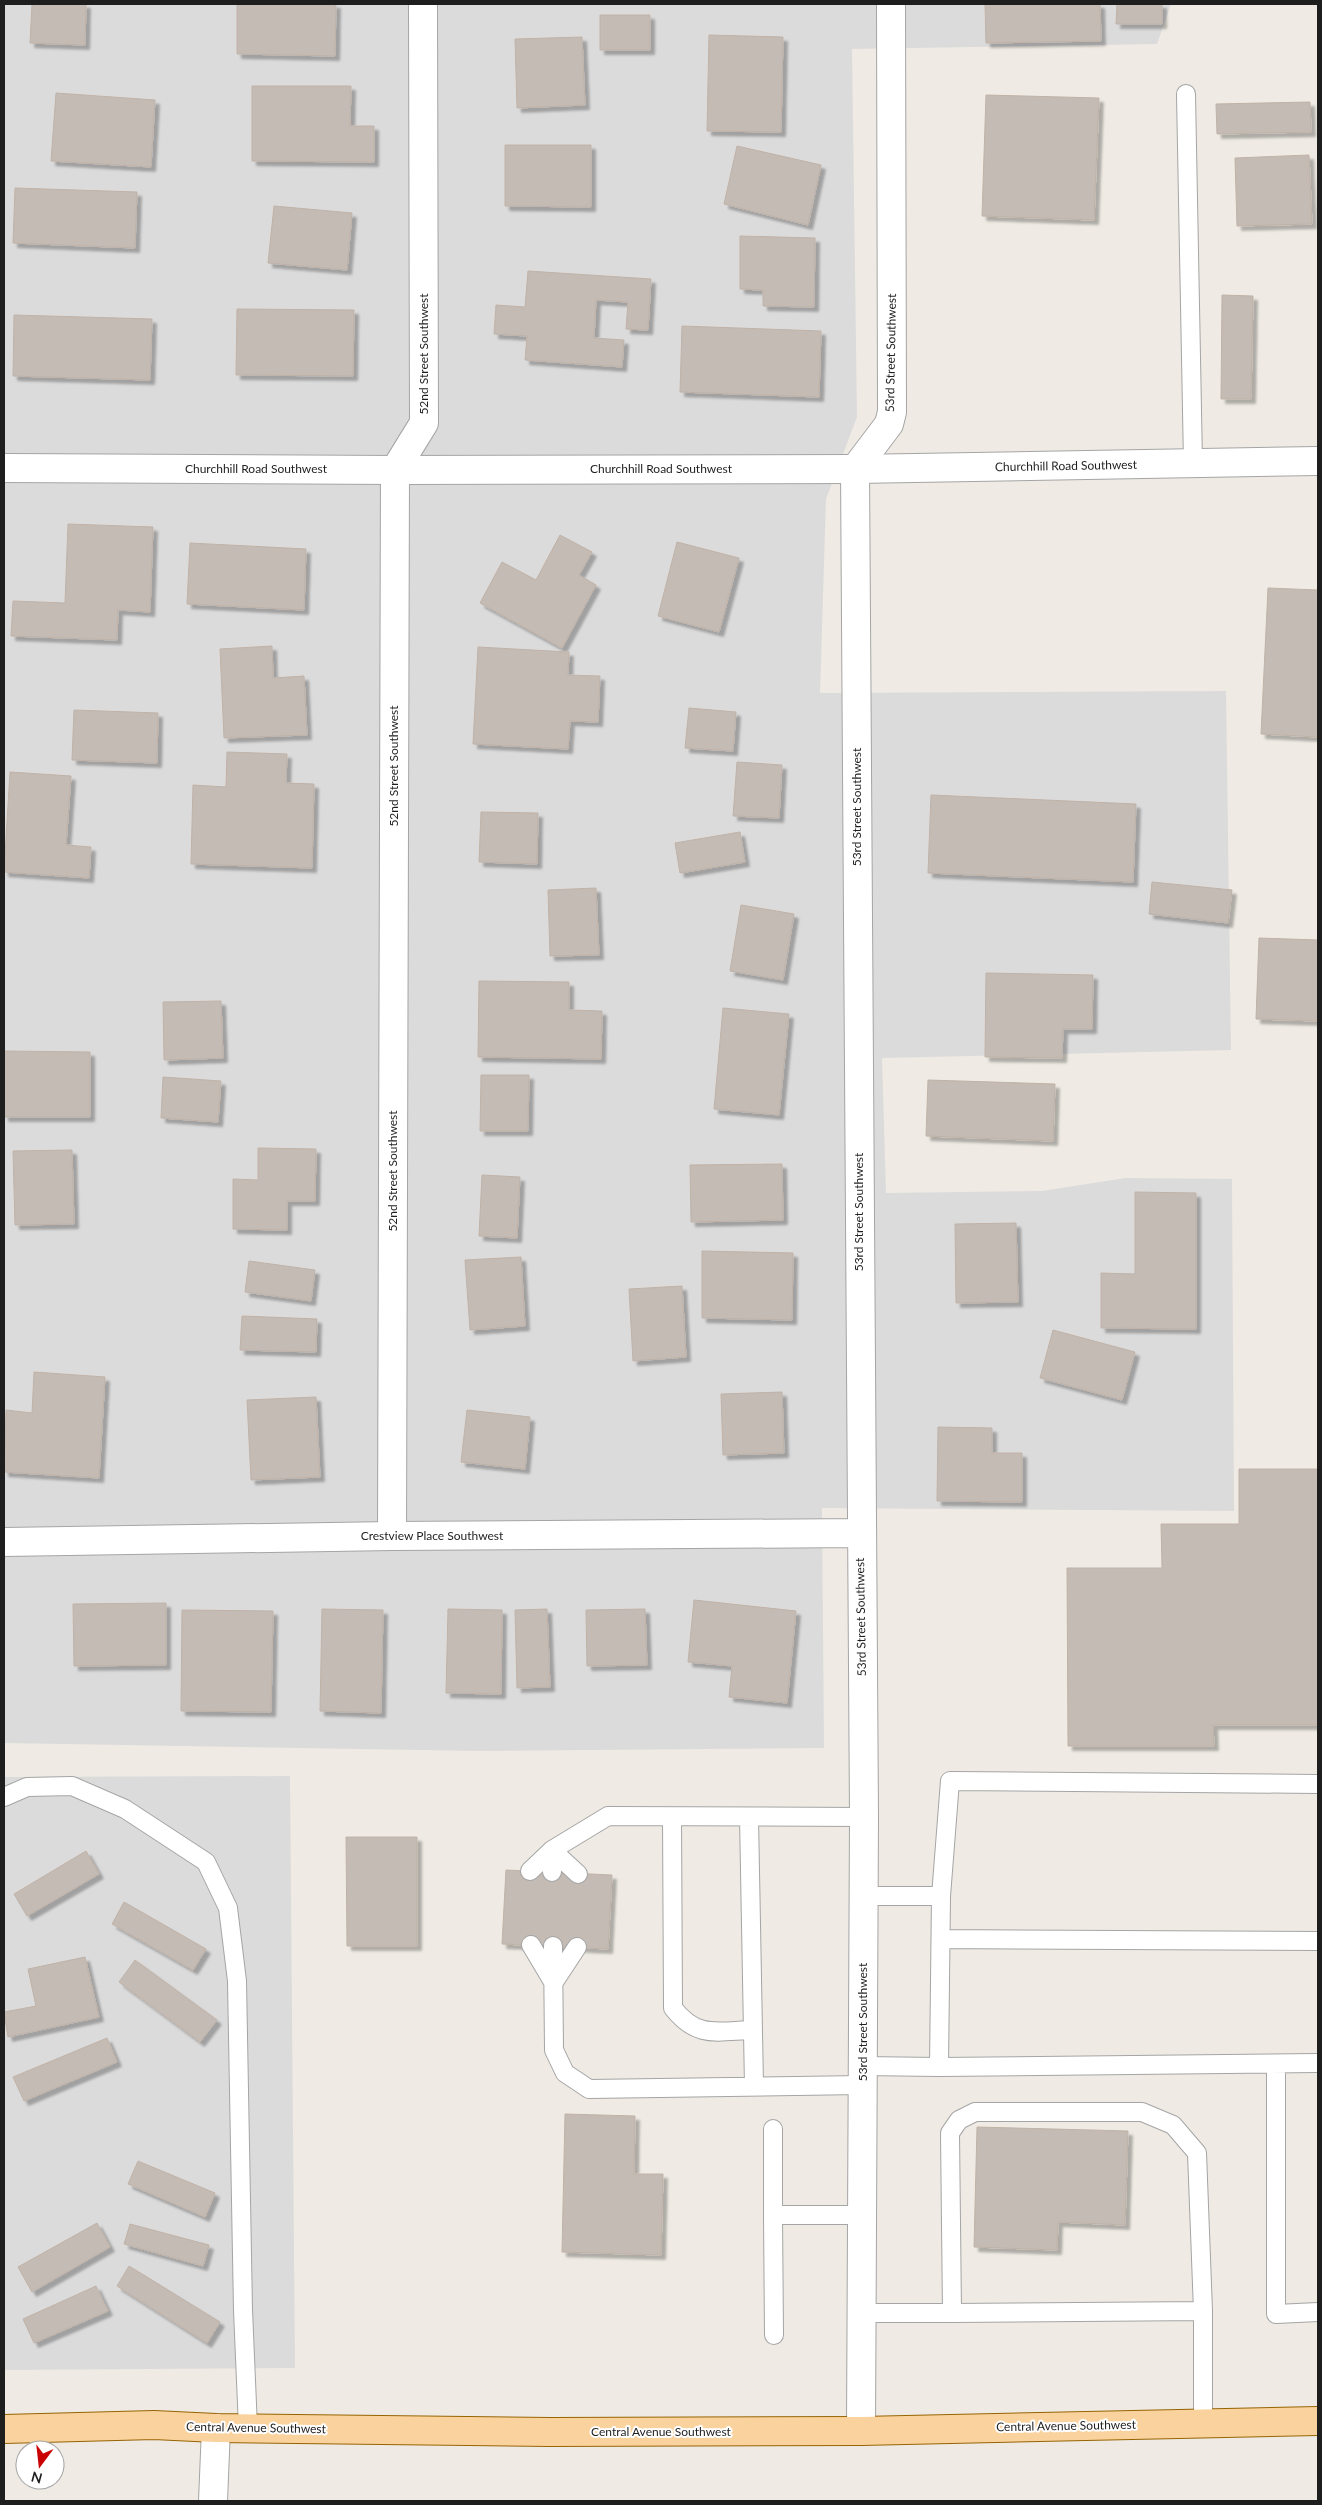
<svg xmlns="http://www.w3.org/2000/svg" width="1322" height="2505" font-family="Lato,sans-serif">
  <defs>
    <filter id="shadow"><feDropShadow dx="4.5" dy="4.5" stdDeviation="1" flood-color="#0004"/></filter>
  </defs>
  <rect width="100%" height="100%" fill="#efebe4"/>
  <path fill="#dcdbdb" d="M 4,4 L 1171,4 L 1157,44 L 852,49 L 857,417 L 826,499 L 820,693 L 1226,691 L 1231,1050 L 882,1058 L 886,1193 L 1042,1191 L 1125,1178 L 1232,1179 L 1234,1511 L 822,1508 L 824,1748 L 479,1751 L 4,1743 Z
    M 290,1776 L 295,2368 L 4,2370 L 4,1777 Z"/>
  <path fill="#c4bbb4" stroke="#c0b2a7" filter="url(#shadow)" d="M 32,4 L 86,4 L 85,45 L 30,43 Z
    M 237,4 L 336,4 L 335,56 L 237,54 Z
    M 985,4 L 1100,4 L 1101,41 L 986,43 Z
    M 1117,4 L 1162,4 L 1162,24 L 1116,24 Z
    M 600,15 L 650,15 L 650,50 L 600,50 Z
    M 709,35 L 783,37 L 781,132 L 707,131 Z
    M 582,37 L 585,105 L 517,108 L 515,39 Z
    M 252,86 L 351,86 L 350,126 L 374,126 L 374,162 L 252,161 Z
    M 56,93 L 155,100 L 151,167 L 51,161 Z
    M 986,95 L 1099,98 L 1094,220 L 982,216 Z
    M 1310,102 L 1311,132 L 1217,134 L 1216,104 Z
    M 505,145 L 591,145 L 591,207 L 505,206 Z
    M 737,146 L 821,165 L 808,225 L 724,204 Z
    M 1309,155 L 1312,224 L 1237,226 L 1235,158 Z
    M 15,188 L 137,192 L 135,248 L 13,243 Z
    M 274,206 L 352,213 L 347,270 L 268,263 Z
    M 740,236 L 815,238 L 814,307 L 763,306 L 763,290 L 740,289 Z
    M 528,271 L 651,279 L 648,330 L 626,329 L 628,302 L 596,300 L 594,338 L 624,340 L 622,367 L 525,360 L 527,336 L 494,334 L 496,305 L 525,307 Z
    M 1222,295 L 1253,296 L 1251,399 L 1221,399 Z
    M 237,309 L 354,310 L 353,376 L 236,375 Z
    M 14,315 L 152,319 L 150,380 L 13,376 Z
    M 682,326 L 821,331 L 819,397 L 680,392 Z
    M 68,524 L 153,527 L 150,612 L 118,610 L 117,640 L 11,636 L 13,601 L 65,603 Z
    M 560,535 L 592,552 L 579,575 L 596,585 L 562,648 L 480,603 L 502,562 L 536,580 Z
    M 677,542 L 739,558 L 719,632 L 658,616 Z
    M 190,543 L 306,549 L 304,610 L 187,604 Z
    M 1268,588 L 1318,590 L 1318,737 L 1261,734 Z
    M 272,646 L 273,678 L 304,676 L 307,735 L 224,738 L 220,649 Z
    M 478,647 L 569,652 L 568,675 L 600,676 L 598,722 L 570,721 L 568,749 L 473,744 Z
    M 689,708 L 736,712 L 733,751 L 685,748 Z
    M 74,710 L 158,713 L 157,763 L 72,760 Z
    M 227,752 L 287,754 L 286,783 L 314,784 L 312,868 L 191,864 L 193,785 L 226,787 Z
    M 737,762 L 782,765 L 779,818 L 733,816 Z
    M 10,772 L 71,776 L 66,845 L 91,847 L 89,878 L 4,872 Z
    M 931,795 L 1136,804 L 1133,882 L 928,873 Z
    M 481,812 L 538,813 L 537,864 L 479,862 Z
    M 740,832 L 745,862 L 680,873 L 675,843 Z
    M 1152,882 L 1232,890 L 1228,923 L 1149,914 Z
    M 596,888 L 599,955 L 550,956 L 548,890 Z
    M 741,905 L 794,914 L 783,980 L 730,971 Z
    M 1259,938 L 1318,940 L 1318,1021 L 1256,1019 Z
    M 986,973 L 1093,975 L 1092,1029 L 1063,1029 L 1062,1058 L 985,1057 Z
    M 479,981 L 569,982 L 569,1010 L 602,1011 L 601,1059 L 478,1057 Z
    M 221,1001 L 223,1058 L 164,1060 L 163,1002 Z
    M 723,1008 L 789,1014 L 779,1115 L 714,1109 Z
    M 4,1051 L 90,1052 L 90,1117 L 4,1117 Z
    M 481,1075 L 529,1075 L 528,1131 L 480,1131 Z
    M 163,1077 L 221,1081 L 218,1122 L 161,1118 Z
    M 928,1080 L 1055,1084 L 1053,1141 L 926,1136 Z
    M 258,1148 L 316,1149 L 315,1201 L 287,1201 L 287,1230 L 233,1229 L 233,1179 L 258,1180 Z
    M 72,1150 L 74,1224 L 15,1225 L 13,1151 Z
    M 782,1164 L 783,1220 L 691,1222 L 690,1165 Z
    M 482,1175 L 520,1177 L 517,1238 L 479,1236 Z
    M 1135,1192 L 1196,1193 L 1196,1329 L 1101,1328 L 1101,1273 L 1135,1274 Z
    M 1016,1223 L 1018,1302 L 956,1303 L 955,1224 Z
    M 702,1251 L 793,1253 L 792,1320 L 702,1318 Z
    M 521,1257 L 525,1326 L 470,1330 L 465,1260 Z
    M 249,1261 L 315,1270 L 311,1301 L 245,1292 Z
    M 682,1286 L 686,1357 L 633,1361 L 629,1289 Z
    M 242,1316 L 317,1319 L 316,1352 L 240,1350 Z
    M 1053,1330 L 1135,1352 L 1122,1400 L 1040,1378 Z
    M 34,1372 L 105,1377 L 99,1478 L 4,1472 L 6,1410 L 32,1413 Z
    M 782,1392 L 784,1453 L 723,1455 L 721,1394 Z
    M 316,1397 L 320,1477 L 251,1480 L 247,1400 Z
    M 467,1410 L 530,1417 L 525,1469 L 461,1462 Z
    M 938,1427 L 992,1428 L 992,1453 L 1022,1453 L 1022,1502 L 937,1501 Z
    M 1239,1469 L 1318,1469 L 1318,1725 L 1213,1725 L 1214,1746 L 1068,1746 L 1067,1568 L 1162,1568 L 1161,1524 L 1239,1524 Z
    M 694,1600 L 796,1611 L 787,1703 L 729,1697 L 732,1666 L 688,1662 Z
    M 166,1603 L 166,1665 L 74,1666 L 73,1604 Z
    M 322,1609 L 383,1610 L 381,1713 L 320,1711 Z
    M 448,1609 L 502,1610 L 501,1694 L 446,1693 Z
    M 547,1609 L 550,1687 L 517,1688 L 515,1610 Z
    M 645,1609 L 647,1665 L 587,1666 L 586,1610 Z
    M 182,1610 L 273,1611 L 271,1712 L 181,1711 Z
    M 346,1837 L 417,1837 L 417,1946 L 347,1946 Z
    M 86,1851 L 99,1874 L 27,1916 L 14,1894 Z
    M 506,1870 L 612,1875 L 608,1949 L 502,1944 Z
    M 124,1902 L 206,1949 L 193,1970 L 112,1924 Z
    M 85,1957 L 99,2017 L 8,2037 L 4,2012 L 36,2006 L 28,1969 Z
    M 135,1960 L 217,2020 L 200,2042 L 119,1982 Z
    M 107,2038 L 117,2062 L 24,2101 L 13,2077 Z
    M 565,2114 L 635,2116 L 634,2174 L 663,2174 L 661,2255 L 562,2252 Z
    M 977,2127 L 1128,2131 L 1125,2225 L 1058,2222 L 1057,2250 L 974,2247 Z
    M 138,2161 L 215,2193 L 205,2217 L 128,2184 Z
    M 97,2223 L 110,2247 L 32,2292 L 18,2267 Z
    M 130,2224 L 209,2245 L 203,2266 L 124,2244 Z
    M 129,2266 L 220,2322 L 207,2343 L 117,2286 Z
    M 96,2286 L 108,2311 L 34,2343 L 23,2319 Z"/>
  <g fill="none" stroke-linecap="round" stroke-linejoin="round">
    <defs>
      <path id="service" d="M 1186,94 L 1193,463
        M 4,1797 L 27,1787 L 72,1786 L 125,1809 L 206,1862 L 228,1908 L 237,1981 L 243,2310 L 248,2428
        M 672,1817 L 673,2008 C 697,2039 717,2031 753,2030
        M 749,1817 L 754,2086
        M 552,1850 L 578,1874
        M 530,1871 L 552,1850 L 608,1816 L 864,1817
        M 552,1872 L 552,1850
        M 864,1896 L 941,1896 L 950,1781 L 1318,1784
        M 942,1939 L 1318,1941
        M 531,1945 L 553,1982
        M 553,1946 L 554,2050 L 565,2073 L 589,2089 L 863,2085
        M 554,1982 L 577,1947
        M 1276,2064 L 1276,2314 L 1318,2312
        M 862,2066 L 939,2067 L 941,1896
        M 939,2067 L 1318,2063
        M 773,2129 L 773,2215
        M 861,2313 L 952,2313
        M 774,2335 L 773,2215 L 862,2215
        M 1203,2423 L 1203,2311 L 1197,2153 L 1173,2125 L 1142,2112 L 975,2112 L 959,2120 L 950,2133 L 952,2313 L 1203,2311"/>
      <path id="minor" d="M 392,1536 L 395,470 L 424,423 L 423,4
        M 4,1542 L 392,1536 L 860,1533
        M 861,2431 L 864,1817 L 855,469 L 889,424 L 892,412 L 891,4
        M 213,2501 L 216,2428"/>
      <path id="tertiary" d="M 4,468 L 395,470 L 855,469 L 1318,461"/>
      <path id="primary" d="M 4,2429 L 154,2425 L 216,2428 L 550,2432 L 861,2431 L 1318,2421"/>
    </defs>
    <use href="#service" stroke="#a5a5a5" stroke-width="20"/>
    <use href="#minor" stroke="#a5a5a5" stroke-width="30"/>
    <use href="#tertiary" stroke="#a5a5a5" stroke-width="30"/>
    <use href="#primary" stroke="#966402" stroke-width="30"/>
    <use href="#service" stroke="#fff" stroke-width="18"/>
    <use href="#minor" stroke="#fff" stroke-width="28"/>
    <use href="#tertiary" stroke="#fff" stroke-width="28"/>
    <use href="#primary" stroke="#fad29e" stroke-width="28"/>
  </g>
  <g text-anchor="middle" stroke-width="4" stroke-linejoin="round" paint-order="stroke">
    <g font-size="12" fill="#1e1e1e" stroke="#fff">
      <text transform="translate(891 353) rotate(-89)" y="4">53rd Street Southwest</text>
      <text transform="translate(424 354) rotate(-90)" y="4">52nd Street Southwest</text>
      <text transform="translate(1066 466) rotate(-1)" y="4">Churchhill Road Southwest</text>
      <text x="256" y="473">Churchhill Road Southwest</text>
      <text x="661" y="473">Churchhill Road Southwest</text>
      <text transform="translate(394 766) rotate(-90)" y="4">52nd Street Southwest</text>
      <text transform="translate(857 807) rotate(-90)" y="4">53rd Street Southwest</text>
      <text transform="translate(393 1171) rotate(-90)" y="4">52nd Street Southwest</text>
      <text transform="translate(859 1212) rotate(-90)" y="4">53rd Street Southwest</text>
      <text x="432" y="1540">Crestview Place Southwest</text>
      <text transform="translate(861 1617) rotate(-91)" y="4">53rd Street Southwest</text>
      <text transform="translate(863 2022) rotate(-90)" y="4">53rd Street Southwest</text>
      <text transform="translate(1066 2426) rotate(-1)" y="4">Central Avenue Southwest</text>
      <text transform="translate(256 2428) rotate(1)" y="4">Central Avenue Southwest</text>
      <text x="661" y="2436">Central Avenue Southwest</text>
    </g>
  </g>
  <rect width="1322" height="2505" fill="none" stroke="#1e1e1e" stroke-width="10"/>
  <g transform="translate(40 2465) rotate(195)"><circle r="24" fill="#ffffff" stroke="#a5a5a5"/>
  <path d="M0-4L9 19L0 12L-9 19Z" fill="#c90304"/>
  <text y="-8" font-size="14" font-weight="bold" text-anchor="middle" fill="#1e1e1e">N</text>
  </g>
</svg>
